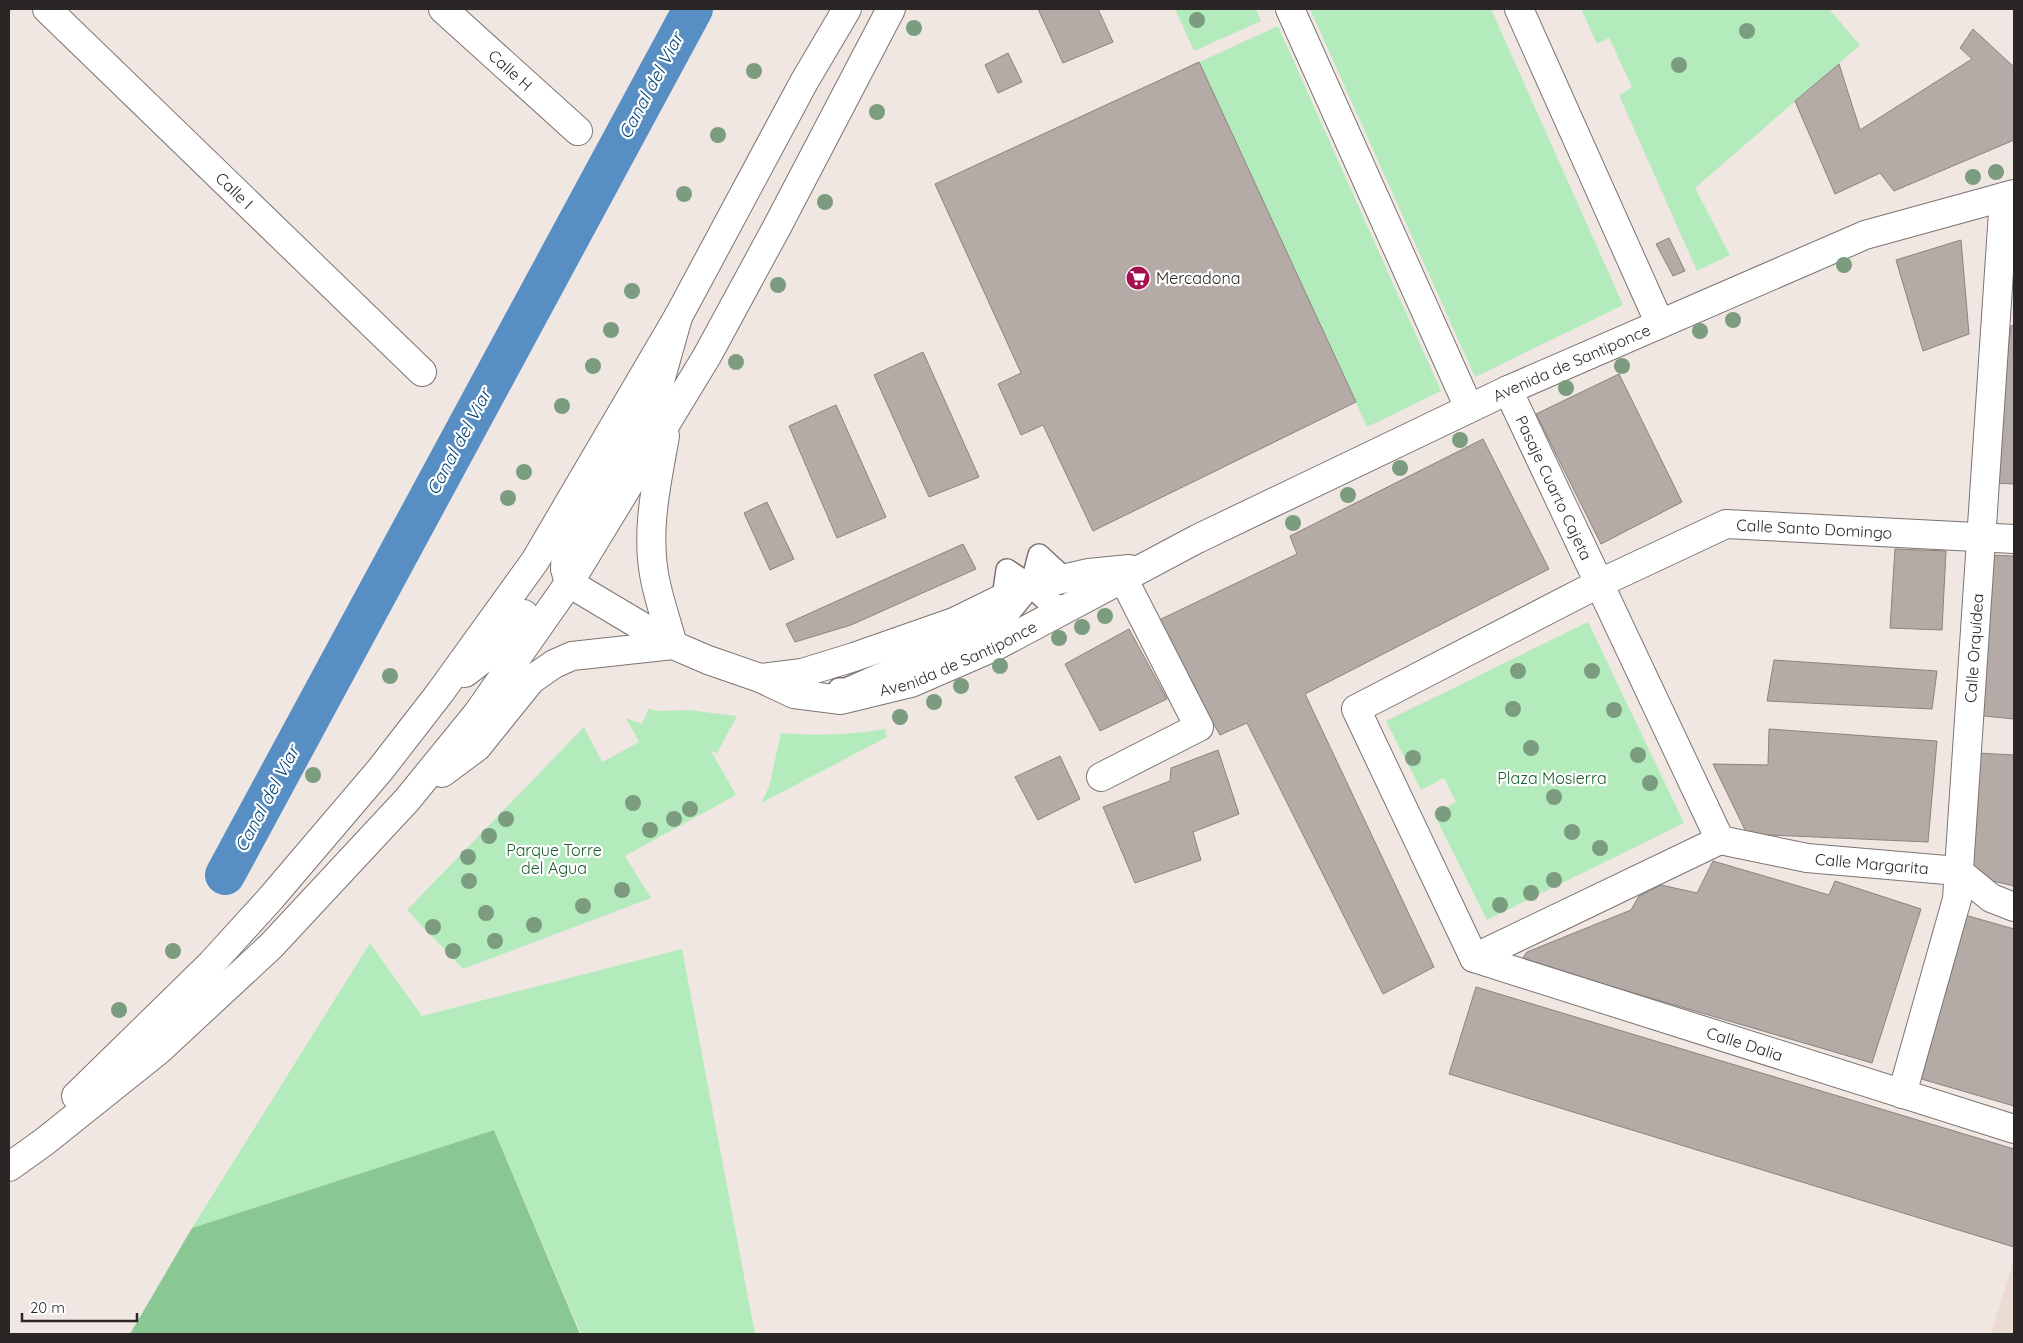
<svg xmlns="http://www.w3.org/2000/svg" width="2023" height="1343" font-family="Quicksand,sans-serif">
  <rect width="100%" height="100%" fill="#f0e7e3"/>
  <path fill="#ecdbd3" d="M 2014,1259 L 2014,1334 L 1991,1334 Z"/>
  <path fill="#b4ebbc" d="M 1175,9 L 1256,9 L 1261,21 L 1194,51 Z
    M 1310,9 L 1491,9 L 1623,305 L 1475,377 Z
    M 1581,9 L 1829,9 L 1860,45 L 1695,188 L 1730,255 L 1697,271 L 1619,95 L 1632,87 L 1609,38 L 1597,44 Z
    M 1278,26 L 1441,391 L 1367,427 L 1199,62 Z
    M 1588,622 L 1684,823 L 1487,920 L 1434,814 L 1456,802 L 1444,778 L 1421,790 L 1386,721 Z
    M 649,708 L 656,711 L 688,710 L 737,716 L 717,753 L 711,751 L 736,795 L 625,856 L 651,898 L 463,969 L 407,910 L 584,727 L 602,762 L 639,742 L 626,718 L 642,724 Z
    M 885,729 L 887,737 L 761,803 L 769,787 L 781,733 C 817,736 850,735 885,729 Z
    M 370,943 L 422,1016 L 682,949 L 755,1334 L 581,1334 L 494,1130 L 192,1228 Z"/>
  <path fill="#89c893" d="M 494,1130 L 580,1334 L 130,1334 L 192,1228 Z"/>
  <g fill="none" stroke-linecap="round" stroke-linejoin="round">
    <path stroke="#578fc4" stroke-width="40" d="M 225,875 L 693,9"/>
  </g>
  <path fill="#b4aba7" stroke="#8b837f" d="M 1038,9 L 1098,9 L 1113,42 L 1063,63 Z
    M 1973,29 L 2014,67 L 2014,140 L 1894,191 L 1880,173 L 1835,194 L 1795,101 L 1839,64 L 1860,130 L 1972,59 L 1960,48 Z
    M 1008,53 L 1022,82 L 998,93 L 985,65 Z
    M 1199,62 L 1356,402 L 1093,531 L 1043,425 L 1021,435 L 998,384 L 1021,373 L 935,184 Z
    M 1669,238 L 1685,271 L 1673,276 L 1656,244 Z
    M 1961,240 L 1969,334 L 1923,351 L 1896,260 Z
    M 2014,325 L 2014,484 L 1992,483 L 2011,326 Z
    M 923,352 L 979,477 L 929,497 L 874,375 Z
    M 1619,374 L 1682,502 L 1601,544 L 1536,414 Z
    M 836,405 L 886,517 L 837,538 L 789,426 Z
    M 1483,439 L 1549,569 L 1305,694 L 1434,967 L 1383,994 L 1247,723 L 1220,735 L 1155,622 L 1297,554 L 1290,536 Z
    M 767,502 L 794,559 L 770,570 L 744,513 Z
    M 963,544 L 976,569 L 851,625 L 795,642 L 786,624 Z
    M 1895,549 L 1946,551 L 1942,630 L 1890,628 Z
    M 1987,555 L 2014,556 L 2014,719 L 1974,715 Z
    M 1129,629 L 1167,699 L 1100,731 L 1065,664 Z
    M 1774,660 L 1937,671 L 1932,709 L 1767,701 Z
    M 1769,729 L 1937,741 L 1928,842 L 1747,834 L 1713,764 L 1768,765 Z
    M 1218,750 L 1239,814 L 1193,832 L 1201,860 L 1135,883 L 1103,807 L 1170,781 L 1171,768 Z
    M 1977,753 L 2014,755 L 2014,886 L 1971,876 Z
    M 1060,756 L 1080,799 L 1038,820 L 1015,777 Z
    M 1713,861 L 1829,895 L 1835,881 L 1921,909 L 1872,1063 L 1521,960 L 1527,952 L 1631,910 L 1639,896 L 1661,885 L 1697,893 Z
    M 1965,915 L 2014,929 L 2014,1106 L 1918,1078 Z
    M 1476,987 L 2014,1149 L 2014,1247 L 1449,1074 Z"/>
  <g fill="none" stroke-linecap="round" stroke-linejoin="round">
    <defs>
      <path id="lane" d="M 1003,597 L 1007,570 L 1031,586 L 1046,600 L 1066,609
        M 839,689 L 846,689 L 1004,619 L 1031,586 L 1039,555 L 1065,579"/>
      <g id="street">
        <path id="s1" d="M 47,9 L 422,372"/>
        <path id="s2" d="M 443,9 L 578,131"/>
        <path d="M 1290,9 L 1469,408"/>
        <path d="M 1519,9 L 1660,324"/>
        <path id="s3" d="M 1508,390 L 1720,840 L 1474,958 L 1356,709 L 1598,584 L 1726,524 L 2014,539"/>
        <path d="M 1101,777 L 1199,727 L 1123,578"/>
        <path id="s4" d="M 1720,840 L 1807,858 L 1958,871 L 1991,898 L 2014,907"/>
        <path id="s5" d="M 1474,958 L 2014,1129"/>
        <path id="s6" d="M 1902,1094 L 1957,899 L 2004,197"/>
      </g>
      <g id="secondary">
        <path id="s7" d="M 678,317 L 655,399 L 566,548 L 565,569 L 569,583 L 673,645 L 708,660 L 760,678 L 794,694 L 841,700 L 911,683 L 994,647 L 1197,539 L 1508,390 L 1865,235 L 2014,194"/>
        <path d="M 665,436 C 657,482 646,528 654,574 C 658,598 667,622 673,645"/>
        <path d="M 465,673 L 504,643 L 524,614"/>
        <path d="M 760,678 L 802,673 L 854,657 L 954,622 L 1017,591 L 1031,586 L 1089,573 L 1129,569"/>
        <path d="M 442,773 L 477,747 L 531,680 L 554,664 L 572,656 L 673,645"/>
        <path d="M 76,1096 L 211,964 L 271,898 L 380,770 L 439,694 L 535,561 L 678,317 L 804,82 L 847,9"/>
        <path d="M 9,1167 L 44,1142 L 159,1050 L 271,946 L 407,800 L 477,714 L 569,583 L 707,356 L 777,227 L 891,9"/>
      </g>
    </defs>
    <use href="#lane" stroke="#7c7470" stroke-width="24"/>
    <use href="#street" stroke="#7c7470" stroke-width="30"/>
    <use href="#secondary" stroke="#7c7470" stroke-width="30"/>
    <use href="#lane" stroke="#fff" stroke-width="21"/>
    <use href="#street" stroke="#fff" stroke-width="28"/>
    <use href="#secondary" stroke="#fff" stroke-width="28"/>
  </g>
  <g fill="#7b9c7f">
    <circle cx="1197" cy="20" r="8"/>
    <circle cx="914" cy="28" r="8"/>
    <circle cx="1747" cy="31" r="8"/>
    <circle cx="1679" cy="65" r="8"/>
    <circle cx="754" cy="71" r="8"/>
    <circle cx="877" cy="112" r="8"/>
    <circle cx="718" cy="135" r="8"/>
    <circle cx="1996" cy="172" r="8"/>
    <circle cx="1973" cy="177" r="8"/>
    <circle cx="684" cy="194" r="8"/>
    <circle cx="825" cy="202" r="8"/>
    <circle cx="1844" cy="265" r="8"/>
    <circle cx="778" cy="285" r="8"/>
    <circle cx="632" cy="291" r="8"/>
    <circle cx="1733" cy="320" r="8"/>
    <circle cx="611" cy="330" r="8"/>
    <circle cx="1700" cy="331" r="8"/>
    <circle cx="736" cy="362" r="8"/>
    <circle cx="593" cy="366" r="8"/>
    <circle cx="1622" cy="366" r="8"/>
    <circle cx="1566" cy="388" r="8"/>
    <circle cx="562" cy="406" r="8"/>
    <circle cx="1460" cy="440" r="8"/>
    <circle cx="1400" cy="468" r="8"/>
    <circle cx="524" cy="472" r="8"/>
    <circle cx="1348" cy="495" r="8"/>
    <circle cx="508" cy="498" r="8"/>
    <circle cx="1293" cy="523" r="8"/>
    <circle cx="1105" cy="616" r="8"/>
    <circle cx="1082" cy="627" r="8"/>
    <circle cx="1059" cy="638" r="8"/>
    <circle cx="1000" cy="666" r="8"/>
    <circle cx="1518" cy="671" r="8"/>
    <circle cx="1592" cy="671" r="8"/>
    <circle cx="390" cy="676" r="8"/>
    <circle cx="961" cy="686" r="8"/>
    <circle cx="934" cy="702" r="8"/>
    <circle cx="1513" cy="709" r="8"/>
    <circle cx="1614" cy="710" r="8"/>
    <circle cx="900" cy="717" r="8"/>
    <circle cx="1531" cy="748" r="8"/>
    <circle cx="1638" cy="755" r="8"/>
    <circle cx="1413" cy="758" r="8"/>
    <circle cx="313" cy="775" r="8"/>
    <circle cx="1650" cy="783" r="8"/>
    <circle cx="1554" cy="797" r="8"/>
    <circle cx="633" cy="803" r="8"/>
    <circle cx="690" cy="809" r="8"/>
    <circle cx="1443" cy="814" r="8"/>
    <circle cx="506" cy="819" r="8"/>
    <circle cx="674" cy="819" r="8"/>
    <circle cx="650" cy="830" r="8"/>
    <circle cx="1572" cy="832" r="8"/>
    <circle cx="489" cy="836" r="8"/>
    <circle cx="1600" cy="848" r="8"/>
    <circle cx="468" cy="857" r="8"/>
    <circle cx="1554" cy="880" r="8"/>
    <circle cx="469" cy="881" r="8"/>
    <circle cx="622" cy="890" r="8"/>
    <circle cx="1531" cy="893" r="8"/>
    <circle cx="1500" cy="905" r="8"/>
    <circle cx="583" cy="906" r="8"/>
    <circle cx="486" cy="913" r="8"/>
    <circle cx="534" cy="925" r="8"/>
    <circle cx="433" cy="927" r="8"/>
    <circle cx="495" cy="941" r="8"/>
    <circle cx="173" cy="951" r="8"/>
    <circle cx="453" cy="951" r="8"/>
    <circle cx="119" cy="1010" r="8"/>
  </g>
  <defs>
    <symbol id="supermarket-disc" viewBox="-11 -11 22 22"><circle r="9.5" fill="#a30f4f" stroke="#fff"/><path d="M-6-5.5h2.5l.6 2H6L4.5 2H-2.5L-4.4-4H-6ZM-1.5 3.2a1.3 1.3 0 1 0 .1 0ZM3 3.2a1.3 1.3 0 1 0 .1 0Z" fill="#fff"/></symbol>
  </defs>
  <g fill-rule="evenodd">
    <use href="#supermarket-disc" x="1124" y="264" width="28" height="28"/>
  </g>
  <g text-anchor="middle" stroke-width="4.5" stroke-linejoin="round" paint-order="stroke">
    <g font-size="16" fill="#2a2625" stroke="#fff">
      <text dy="6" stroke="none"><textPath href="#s2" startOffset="91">Calle H</textPath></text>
      <text dy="6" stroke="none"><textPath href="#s1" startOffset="261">Calle I</textPath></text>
      <text dy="6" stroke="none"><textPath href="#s7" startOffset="1400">Avenida de Santiponce</textPath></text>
      <text dy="6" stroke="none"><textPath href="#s3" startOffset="108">Pasaje Cuarto Cajeta</textPath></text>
      <text dy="6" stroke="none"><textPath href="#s3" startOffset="1548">Calle Santo Domingo</textPath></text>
      <text dy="6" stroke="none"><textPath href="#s6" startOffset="454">Calle Orquídea</textPath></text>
      <text dy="6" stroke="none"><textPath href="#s7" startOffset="718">Avenida de Santiponce</textPath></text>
      <text dy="6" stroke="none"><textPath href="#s4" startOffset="154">Calle Margarita</textPath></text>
      <text dy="6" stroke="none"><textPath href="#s5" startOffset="284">Calle Dalia</textPath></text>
    </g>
    <g font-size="16" fill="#2a2625" stroke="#fff" text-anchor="start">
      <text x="1156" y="284">Mercadona</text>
    </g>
    <g font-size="16" fill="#1b5e2d" stroke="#fff">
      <text x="1552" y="784">Plaza Mosierra</text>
      <text x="554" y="856">Parque Torre<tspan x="554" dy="18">del Agua</tspan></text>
    </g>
    <g font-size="18" font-style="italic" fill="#004476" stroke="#fff">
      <text transform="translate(651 86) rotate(-62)" y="6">Canal del Viar</text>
      <text transform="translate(459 442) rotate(-62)" y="6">Canal del Viar</text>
      <text transform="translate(267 799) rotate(-62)" y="6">Canal del Viar</text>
    </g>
  </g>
  <rect width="2023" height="1343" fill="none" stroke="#2a2625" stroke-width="20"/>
  <path d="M22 1313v8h115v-8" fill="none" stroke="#2a2625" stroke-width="2.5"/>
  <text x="30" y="1313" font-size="15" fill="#2a2625" stroke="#ffffff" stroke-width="4" paint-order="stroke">20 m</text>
</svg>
